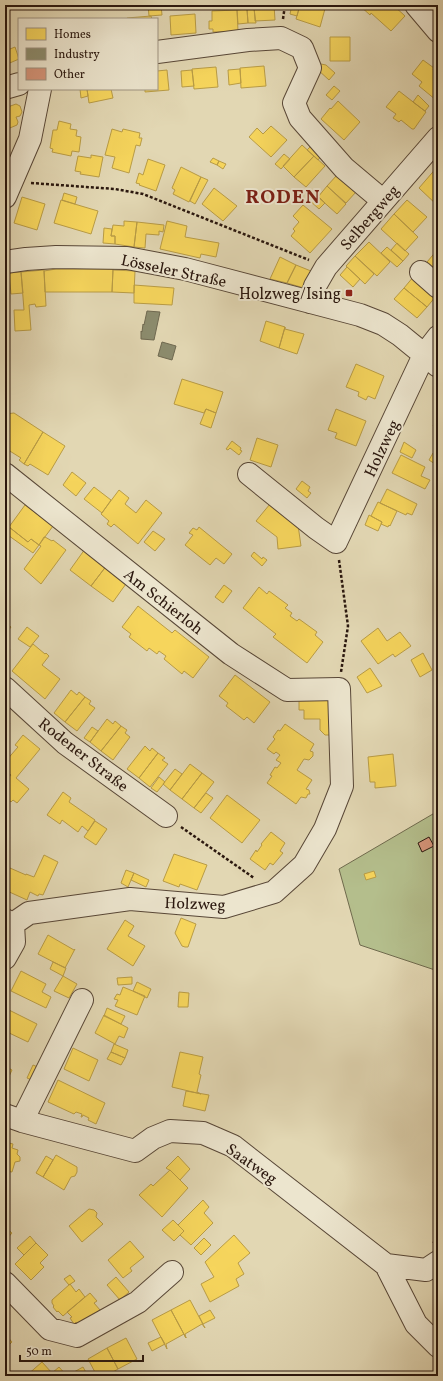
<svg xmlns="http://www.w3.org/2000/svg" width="443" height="1381" font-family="Vollkorn,serif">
  <rect width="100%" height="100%" fill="#e2d7b3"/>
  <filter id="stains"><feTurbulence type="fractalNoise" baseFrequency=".005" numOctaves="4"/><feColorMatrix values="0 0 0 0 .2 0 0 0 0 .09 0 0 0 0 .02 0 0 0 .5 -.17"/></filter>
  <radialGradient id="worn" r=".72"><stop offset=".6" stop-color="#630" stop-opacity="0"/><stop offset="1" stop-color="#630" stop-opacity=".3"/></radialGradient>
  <path fill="#b4be8c" stroke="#6f6a4d" d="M 438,811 L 438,971 L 360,945 L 339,869 Z"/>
  <path fill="#f6d55c" stroke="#b99c45" d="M 148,5 L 161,5 L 162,15 L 149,16 Z
    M 254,5 L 274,5 L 275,20 L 255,21 Z
    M 292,5 L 300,5 L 297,16 L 290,14 Z
    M 300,5 L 326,5 L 320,27 L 296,19 Z
    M 359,5 L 393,5 L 405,16 L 391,31 L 371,13 L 370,15 Z
    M 431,5 L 438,5 L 438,18 L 428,9 Z
    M 247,9 L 248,23 L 238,24 L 237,10 Z
    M 247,9 L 254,9 L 256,23 L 248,23 Z
    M 237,10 L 238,31 L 213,32 L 213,29 L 209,29 L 209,21 L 212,21 L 212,11 Z
    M 195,14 L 196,33 L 171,35 L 170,16 Z
    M 151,16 L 152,19 L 128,19 L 127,18 Z
    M 330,37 L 350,37 L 350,61 L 330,61 Z
    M 15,47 L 19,59 L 5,65 L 5,50 L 5,51 Z
    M 423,60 L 434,68 L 433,70 L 438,74 L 438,99 L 436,100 L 419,86 L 422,82 L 412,74 Z
    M 321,64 L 326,65 L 335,73 L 329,80 L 317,69 Z
    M 264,66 L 266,86 L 241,88 L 240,68 Z
    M 216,67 L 218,87 L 194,89 L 192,69 Z
    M 240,69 L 241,83 L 229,85 L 228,70 Z
    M 167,70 L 169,90 L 145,92 L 145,89 L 157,89 L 157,71 Z
    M 192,70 L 194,86 L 182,87 L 181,71 Z
    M 334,86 L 340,91 L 332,100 L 326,95 Z
    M 80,89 L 87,89 L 88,96 L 81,98 Z
    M 87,89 L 111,89 L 113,98 L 89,103 Z
    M 399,91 L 426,112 L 414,129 L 412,129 L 401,120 L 399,122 L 393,118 L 396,114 L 386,107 Z
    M 418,95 L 429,106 L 425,111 L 413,102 Z
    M 338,101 L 360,122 L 344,140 L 321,119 L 330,108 L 331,109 Z
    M 16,104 L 20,106 L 22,112 L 20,116 L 16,117 L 18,122 L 17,125 L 5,130 L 5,108 Z
    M 59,121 L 71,124 L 70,129 L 77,130 L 76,136 L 81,137 L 79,152 L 72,151 L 71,156 L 52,152 L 53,149 L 50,148 L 53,130 L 57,130 Z
    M 271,126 L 287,140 L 271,157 L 249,137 L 257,128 L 263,134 Z
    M 112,129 L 122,132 L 123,129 L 140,133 L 139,138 L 142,138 L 140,146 L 136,145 L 129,173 L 112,168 L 115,157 L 105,155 Z
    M 302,145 L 314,156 L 294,177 L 283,166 Z
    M 312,145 L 323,154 L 318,160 L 307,150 Z
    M 284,154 L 290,159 L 281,169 L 275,164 Z
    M 91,155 L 103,157 L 99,177 L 80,174 L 81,172 L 75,171 L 78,156 L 91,158 Z
    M 314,156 L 325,166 L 306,187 L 294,177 Z
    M 213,158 L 219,161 L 217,165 L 210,162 Z
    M 148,159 L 165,165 L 156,191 L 139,185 L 140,184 L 136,183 L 139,173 L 143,175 Z
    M 219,161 L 226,164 L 223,169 L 217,165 Z
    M 438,166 L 438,206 L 419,188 Z
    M 181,167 L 201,177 L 189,202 L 173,194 L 175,190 L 172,188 Z
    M 337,175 L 356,192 L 346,203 L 327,186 Z
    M 201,177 L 208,180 L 195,204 L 190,201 Z
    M 327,186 L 346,204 L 337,214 L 318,197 Z
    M 214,188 L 237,206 L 223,221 L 202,204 Z
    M 64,193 L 77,197 L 75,204 L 62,200 Z
    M 315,193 L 325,203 L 319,209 L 309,200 Z
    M 22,197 L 45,204 L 37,230 L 14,223 Z
    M 61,200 L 98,211 L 91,234 L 54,223 Z
    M 407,200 L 427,217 L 413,232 L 394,214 Z
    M 303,205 L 332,229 L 310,253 L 291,236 L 295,231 L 293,229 L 299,222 L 293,216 Z
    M 394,214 L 418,237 L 405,251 L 381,229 Z
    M 124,221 L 137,222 L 134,247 L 115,244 L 115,236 L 111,236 L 113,225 L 124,226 Z
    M 167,221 L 187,226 L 185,237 L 219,243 L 216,257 L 201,254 L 200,258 L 160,249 Z
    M 137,222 L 164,225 L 163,232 L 159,231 L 159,235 L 146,234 L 145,248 L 134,247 Z
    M 104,228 L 112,229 L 111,236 L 115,236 L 115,244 L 103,243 Z
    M 369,242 L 390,262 L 377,276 L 355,256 Z
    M 397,243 L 409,254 L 403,261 L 391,250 Z
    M 387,247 L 403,261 L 397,267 L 381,253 Z
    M 438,249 L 438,272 L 427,262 Z
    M 355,256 L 374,274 L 365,284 L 346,266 Z
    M 280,257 L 296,265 L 287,283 L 270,279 Z
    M 296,265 L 311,271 L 304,288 L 287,283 Z
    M 347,267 L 360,279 L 353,287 L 340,275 Z
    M 56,269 L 113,269 L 112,292 L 45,292 L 44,271 Z
    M 44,270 L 46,306 L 36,307 L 35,304 L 29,305 L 31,330 L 15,331 L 14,310 L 24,310 L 21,272 Z
    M 113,270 L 135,271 L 134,293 L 112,292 Z
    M 21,272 L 23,293 L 11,294 L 9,273 Z
    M 414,276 L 436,296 L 427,307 L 404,288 Z
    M 134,285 L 174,288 L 172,305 L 134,303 Z
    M 404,288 L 427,307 L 417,318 L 394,299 Z
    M 266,321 L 285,327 L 279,348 L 260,341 Z
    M 285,327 L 285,329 L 304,334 L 297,354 L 279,348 Z
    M 356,364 L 384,376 L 375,399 L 368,396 L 366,400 L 358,396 L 359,392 L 346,387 Z
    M 182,379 L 223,392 L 216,413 L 206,409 L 204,413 L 174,404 Z
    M 206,409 L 216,413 L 211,428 L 200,424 Z
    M 336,409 L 366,421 L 356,446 L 335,438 L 337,433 L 328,430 Z
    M 14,413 L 43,432 L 24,464 L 19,460 L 21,458 L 5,448 L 5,414 Z
    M 437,419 L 438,419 L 438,429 L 433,426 Z
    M 43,432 L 65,446 L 48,475 L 30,464 L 28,466 L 24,464 Z
    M 257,438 L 278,445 L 271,467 L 250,460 Z
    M 232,441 L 241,448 L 240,450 L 242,451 L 239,455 L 230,448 L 228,450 L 226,449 Z
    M 404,442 L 416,450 L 412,458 L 400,452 Z
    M 433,453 L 438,456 L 438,466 L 429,460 Z
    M 401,455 L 425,467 L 421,476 L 430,480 L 425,489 L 392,473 Z
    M 72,472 L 86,483 L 76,496 L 63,485 Z
    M 302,481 L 310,487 L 308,491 L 311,493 L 307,498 L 296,489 Z
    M 94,487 L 111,500 L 102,513 L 84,499 Z
    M 387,489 L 417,504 L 412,515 L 407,513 L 406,515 L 380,503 Z
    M 119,490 L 129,498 L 125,504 L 136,513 L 146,500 L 162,513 L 138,544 L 114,524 L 111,527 L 107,524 L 109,521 L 101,514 Z
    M 378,502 L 397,511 L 390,526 L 389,525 L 388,527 L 381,524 L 382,522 L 371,516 Z
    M 270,504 L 298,525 L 301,546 L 278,549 L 277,537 L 256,521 Z
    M 25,505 L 53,526 L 39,545 L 31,539 L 28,542 L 9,527 Z
    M 369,515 L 382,522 L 378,531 L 365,525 Z
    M 9,527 L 28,542 L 31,539 L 39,545 L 33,553 L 5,533 Z
    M 199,527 L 232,554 L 224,564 L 216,558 L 210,565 L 185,545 L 193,535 L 189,533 L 193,528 L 197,530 Z
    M 153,531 L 165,539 L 155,551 L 144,542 Z
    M 44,537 L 45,537 L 52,541 L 53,540 L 66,550 L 41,584 L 24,569 L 41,546 L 39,545 Z
    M 85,549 L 107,565 L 91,586 L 70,570 Z
    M 254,552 L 262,559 L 263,557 L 267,560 L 262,566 L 251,556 Z
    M 107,565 L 128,581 L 113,602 L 91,586 Z
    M 224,585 L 232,591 L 223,603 L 215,597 Z
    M 259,587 L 267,594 L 269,591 L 288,605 L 285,608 L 292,613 L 290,616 L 297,621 L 299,619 L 317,632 L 315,635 L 323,642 L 307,663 L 273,637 L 276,634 L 243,608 Z
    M 138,606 L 172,633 L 175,630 L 209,657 L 193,678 L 184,671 L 182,674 L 164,659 L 166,656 L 159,651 L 157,654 L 149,648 L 147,651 L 129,637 L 131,634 L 122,627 Z
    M 5,622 L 11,627 L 5,635 Z
    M 27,627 L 39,636 L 30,647 L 18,639 Z
    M 378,628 L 387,641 L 400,632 L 411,646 L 395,657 L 393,654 L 378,664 L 361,641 Z
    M 33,644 L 45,654 L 46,653 L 49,656 L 42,665 L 60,679 L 45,699 L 12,671 Z
    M 5,645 L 10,649 L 5,656 Z
    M 423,653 L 432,670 L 420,677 L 411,660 Z
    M 370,668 L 382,686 L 367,693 L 357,677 Z
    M 235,675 L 270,702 L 254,723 L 247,717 L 244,720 L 226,706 L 228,703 L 219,696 Z
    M 71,690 L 77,695 L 79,692 L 85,697 L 65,722 L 54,713 Z
    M 299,696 L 328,696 L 336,730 L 331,735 L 325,735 L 320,730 L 320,719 L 304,719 L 304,710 L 299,710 Z
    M 85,697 L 91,701 L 89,704 L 95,708 L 77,731 L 65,722 Z
    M 5,718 L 10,723 L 5,729 Z
    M 107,719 L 113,724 L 115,721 L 121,726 L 101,751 L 90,742 Z
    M 285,724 L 314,744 L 310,751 L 313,752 L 313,756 L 309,760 L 304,759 L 297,770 L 312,780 L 306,789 L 309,790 L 310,794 L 308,794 L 306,798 L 301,797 L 296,804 L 267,783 L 272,776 L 270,775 L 275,767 L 277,768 L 281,763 L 276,760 L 280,755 L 276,752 L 274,754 L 267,749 L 275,739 L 273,737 L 278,730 L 280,731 Z
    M 121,726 L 127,730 L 125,733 L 130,737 L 113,760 L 101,751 Z
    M 92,727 L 98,731 L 90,742 L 84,738 Z
    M 23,735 L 40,749 L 16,778 L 29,789 L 17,803 L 13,800 L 11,802 L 6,798 L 8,795 L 5,793 L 5,782 L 11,775 L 5,769 L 5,762 L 18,747 L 15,745 Z
    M 145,746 L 150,751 L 152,748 L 158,753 L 139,778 L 127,769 Z
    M 158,753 L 165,758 L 162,760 L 168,764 L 150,787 L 139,778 Z
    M 393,754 L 396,786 L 375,788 L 375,782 L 370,782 L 368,757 Z
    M 190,764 L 202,773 L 182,799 L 170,790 Z
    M 175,769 L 182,774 L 170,790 L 163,784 Z
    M 202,773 L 214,782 L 194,808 L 182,799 Z
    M 159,777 L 165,782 L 157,792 L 151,788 Z
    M 63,792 L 71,798 L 69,802 L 95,820 L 88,831 L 82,826 L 78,832 L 62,820 L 60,824 L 47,815 Z
    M 206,793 L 213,798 L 201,813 L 194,808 Z
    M 227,795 L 260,820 L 242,843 L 210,818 Z
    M 95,821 L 107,829 L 96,845 L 84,837 Z
    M 271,832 L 285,843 L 280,851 L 283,853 L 273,865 L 270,863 L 265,870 L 250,859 L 256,850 L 257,852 L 262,845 L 261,844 Z
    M 174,854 L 207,865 L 197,890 L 180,884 L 179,887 L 163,881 Z
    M 44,855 L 58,862 L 43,895 L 39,894 L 38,896 L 30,892 L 27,900 L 5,890 L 5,879 L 10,868 L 26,875 L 26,874 L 34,877 Z
    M 126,870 L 134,873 L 128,887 L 121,883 Z
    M 374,871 L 376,877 L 366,880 L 364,874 Z
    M 134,873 L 149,880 L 146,887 L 131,880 Z
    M 181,918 L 196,924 L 188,947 L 185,947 L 182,946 L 175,933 Z
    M 125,920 L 134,926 L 128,936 L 145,946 L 133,966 L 107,949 Z
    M 48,935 L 74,950 L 75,949 L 65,968 L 38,954 Z
    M 53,962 L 66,968 L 63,976 L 50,969 Z
    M 21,971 L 46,984 L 42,992 L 51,997 L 46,1008 L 11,991 Z
    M 63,976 L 77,984 L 69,998 L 54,991 Z
    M 132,977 L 132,984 L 118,985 L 117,978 Z
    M 137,982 L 151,989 L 147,998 L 133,991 Z
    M 123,987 L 145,996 L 137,1015 L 115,1006 L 118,1000 L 114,999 L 117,994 L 120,995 Z
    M 179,992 L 189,993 L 188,1007 L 178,1007 Z
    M 5,1008 L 37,1024 L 28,1042 L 5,1031 Z
    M 107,1008 L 125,1016 L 121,1024 L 104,1016 Z
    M 104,1015 L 128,1028 L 124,1038 L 119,1036 L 115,1044 L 95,1033 Z
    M 114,1044 L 128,1050 L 125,1058 L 111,1052 Z
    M 73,1048 L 98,1060 L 89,1081 L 64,1069 Z
    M 111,1052 L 125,1058 L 121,1065 L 107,1059 Z
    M 180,1052 L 203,1057 L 199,1074 L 201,1075 L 197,1092 L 201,1094 L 172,1087 Z
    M 33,1065 L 40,1068 L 34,1081 L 27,1078 Z
    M 5,1066 L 12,1070 L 5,1085 Z
    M 58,1080 L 105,1103 L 96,1124 L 88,1120 L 89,1118 L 83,1115 L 82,1117 L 81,1117 L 82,1114 L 76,1112 L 74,1114 L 48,1102 Z
    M 186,1091 L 209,1095 L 205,1111 L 183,1106 Z
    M 5,1142 L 13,1144 L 12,1148 L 18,1150 L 17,1154 L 20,1157 L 20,1161 L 15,1162 L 12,1172 L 5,1171 Z
    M 56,1155 L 77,1167 L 77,1172 L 75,1176 L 71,1177 L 64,1190 L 43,1177 Z
    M 46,1156 L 53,1160 L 43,1177 L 36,1173 Z
    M 178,1156 L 190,1169 L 180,1180 L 170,1170 L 169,1170 L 166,1168 Z
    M 170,1170 L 188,1188 L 162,1217 L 139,1195 L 151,1184 L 153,1186 Z
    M 203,1200 L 209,1207 L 204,1213 L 213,1223 L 191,1245 L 180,1235 L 184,1231 L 178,1225 Z
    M 89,1209 L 94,1210 L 97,1213 L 96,1217 L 103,1224 L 82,1242 L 69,1226 Z
    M 173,1220 L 184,1231 L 174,1241 L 162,1230 Z
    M 5,1223 L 8,1226 L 6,1228 L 12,1233 L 5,1241 Z
    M 234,1235 L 250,1253 L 238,1263 L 244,1274 L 236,1279 L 239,1286 L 210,1302 L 201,1284 L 214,1277 L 205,1262 Z
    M 30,1236 L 36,1243 L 24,1255 L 17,1248 Z
    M 204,1238 L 211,1245 L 201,1255 L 194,1248 Z
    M 130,1241 L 144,1257 L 130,1268 L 132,1271 L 123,1278 L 108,1260 Z
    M 36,1243 L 48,1255 L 40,1263 L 44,1267 L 31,1280 L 15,1264 Z
    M 70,1275 L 75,1281 L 69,1285 L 64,1279 Z
    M 116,1277 L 129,1292 L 120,1300 L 107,1285 Z
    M 70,1284 L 76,1292 L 79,1289 L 85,1297 L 63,1316 L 58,1311 L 57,1312 L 53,1307 L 54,1306 L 52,1303 L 52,1300 Z
    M 90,1293 L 97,1301 L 94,1303 L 100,1310 L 84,1324 L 78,1325 L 76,1322 L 74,1324 L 70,1318 L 72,1317 L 67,1312 Z
    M 190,1300 L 205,1328 L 202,1324 L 185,1334 L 186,1338 L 171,1310 Z
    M 171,1310 L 186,1338 L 184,1334 L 166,1344 L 167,1349 L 152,1320 Z
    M 210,1310 L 215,1318 L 203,1324 L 199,1316 Z
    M 5,1334 L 12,1342 L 5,1349 Z
    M 161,1337 L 165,1344 L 152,1351 L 148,1343 Z
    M 126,1338 L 137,1359 L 118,1369 L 107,1348 Z
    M 107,1348 L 118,1369 L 106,1376 L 97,1376 L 88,1359 Z
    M 42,1362 L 52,1373 L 59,1367 L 67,1376 L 26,1376 Z
    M 83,1367 L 88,1376 L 76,1376 L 74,1372 Z"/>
  <path fill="#8c8c6e" stroke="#6f6951" d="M 147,311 L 160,312 L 154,340 L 141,339 L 141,331 L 142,332 L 143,324 L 144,325 Z
    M 162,342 L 176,346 L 172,360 L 158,356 Z"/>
  <path fill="#d6957a" stroke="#2a170e" d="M 429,837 L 434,846 L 422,852 L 418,843 Z"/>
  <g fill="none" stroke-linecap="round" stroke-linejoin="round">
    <defs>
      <path id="minor" d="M 416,5 L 438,31
        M 157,52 L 248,40 L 281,38 L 302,48 L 310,68 L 294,103 L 300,118 L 344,168 L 382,200
        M 5,88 L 19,84
        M 5,197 L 30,139 L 40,89
        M 5,262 L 26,259 L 56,257 L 127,258 L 185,269 L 360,315 L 383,324 L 400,335 L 438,366
        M 421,272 L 438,287
        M 310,302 L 315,286 L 326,267 L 438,138
        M 5,474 L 231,654 L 287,690 L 339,689 L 342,786 L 325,829 L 304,865 L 274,892 L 224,907 L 130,899 L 29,913 L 13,924
        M 249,474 L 316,528 L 336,542 L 424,355 L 438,337
        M 5,688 L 65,743 L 166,816
        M 5,920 L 13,924 L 14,942 L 5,958
        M 5,1115 L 22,1121 L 135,1151 L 153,1138 L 170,1131 L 203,1133 L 233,1146 L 386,1265 L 416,1324 L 438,1346
        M 22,1121 L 82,1000
        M 386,1265 L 426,1270 L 438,1262
        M 5,1283 L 50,1329 L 77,1336 L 138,1302 L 172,1272"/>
    </defs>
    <use href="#minor" stroke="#584737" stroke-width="24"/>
    <path stroke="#2a170e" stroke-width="2.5" stroke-dasharray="3 2" stroke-linecap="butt" d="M 283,19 L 285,5
      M 31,183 L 115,189 L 143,194 L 309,260
      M 339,560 L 348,626 L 341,672
      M 181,827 L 254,878
      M 433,1243 L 438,1240"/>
    <use href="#minor" stroke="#ece5ce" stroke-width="22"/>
  </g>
  <rect fill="#8f2418" stroke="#ece5ce" stroke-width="1.5" x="345" y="289" width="8" height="8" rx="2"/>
  <g text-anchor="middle" stroke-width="4" stroke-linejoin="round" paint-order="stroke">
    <g font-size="16" fill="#2a170e" stroke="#ece5ce">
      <text transform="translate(369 217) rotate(-49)" y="6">Selbergweg</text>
      <text transform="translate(174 270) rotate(12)" y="6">Lösseler Straße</text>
      <text transform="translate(381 448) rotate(-65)" y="6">Holzweg</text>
      <text transform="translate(164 601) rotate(38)" y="6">Am Schierloh</text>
      <text transform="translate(84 754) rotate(38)" y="6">Rodener Straße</text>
      <text transform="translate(195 903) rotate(2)" y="6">Holzweg</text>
      <text transform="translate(252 1163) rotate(35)" y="6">Saatweg</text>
    </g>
    <g font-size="16" fill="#2a170e" stroke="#ece5ce" text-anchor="end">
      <text x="341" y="299">Holzweg/Ising</text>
    </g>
    <g font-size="20" font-weight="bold" letter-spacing="1" fill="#7a1f14" stroke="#ece5ce">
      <text x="283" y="203">RODEN</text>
    </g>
  </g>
  <rect width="443" height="1381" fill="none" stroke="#e2d7b3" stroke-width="20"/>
  <rect x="6" y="6" width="431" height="1369" fill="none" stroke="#2a170e" stroke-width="2"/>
  <rect x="10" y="10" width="423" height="1361" fill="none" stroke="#2a170e"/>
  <rect x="18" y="18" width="140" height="72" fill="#ece5ce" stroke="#9e9381"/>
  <rect x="26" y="28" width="20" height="12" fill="#f6d55c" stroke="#9e9381"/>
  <text x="54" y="38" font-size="12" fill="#2a170e">Homes</text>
  <rect x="26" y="48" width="20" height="12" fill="#8c8c6e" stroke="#9e9381"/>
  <text x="54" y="58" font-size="12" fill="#2a170e">Industry</text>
  <rect x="26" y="68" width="20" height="12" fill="#d6957a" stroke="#9e9381"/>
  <text x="54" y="78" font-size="12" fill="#2a170e">Other</text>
  <path d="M20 1355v6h123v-6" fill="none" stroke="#2a170e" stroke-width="2"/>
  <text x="26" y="1355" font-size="12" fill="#2a170e" stroke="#ece5ce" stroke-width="3" paint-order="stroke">50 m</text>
  <rect width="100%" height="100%" filter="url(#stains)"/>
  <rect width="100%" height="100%" fill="url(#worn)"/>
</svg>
